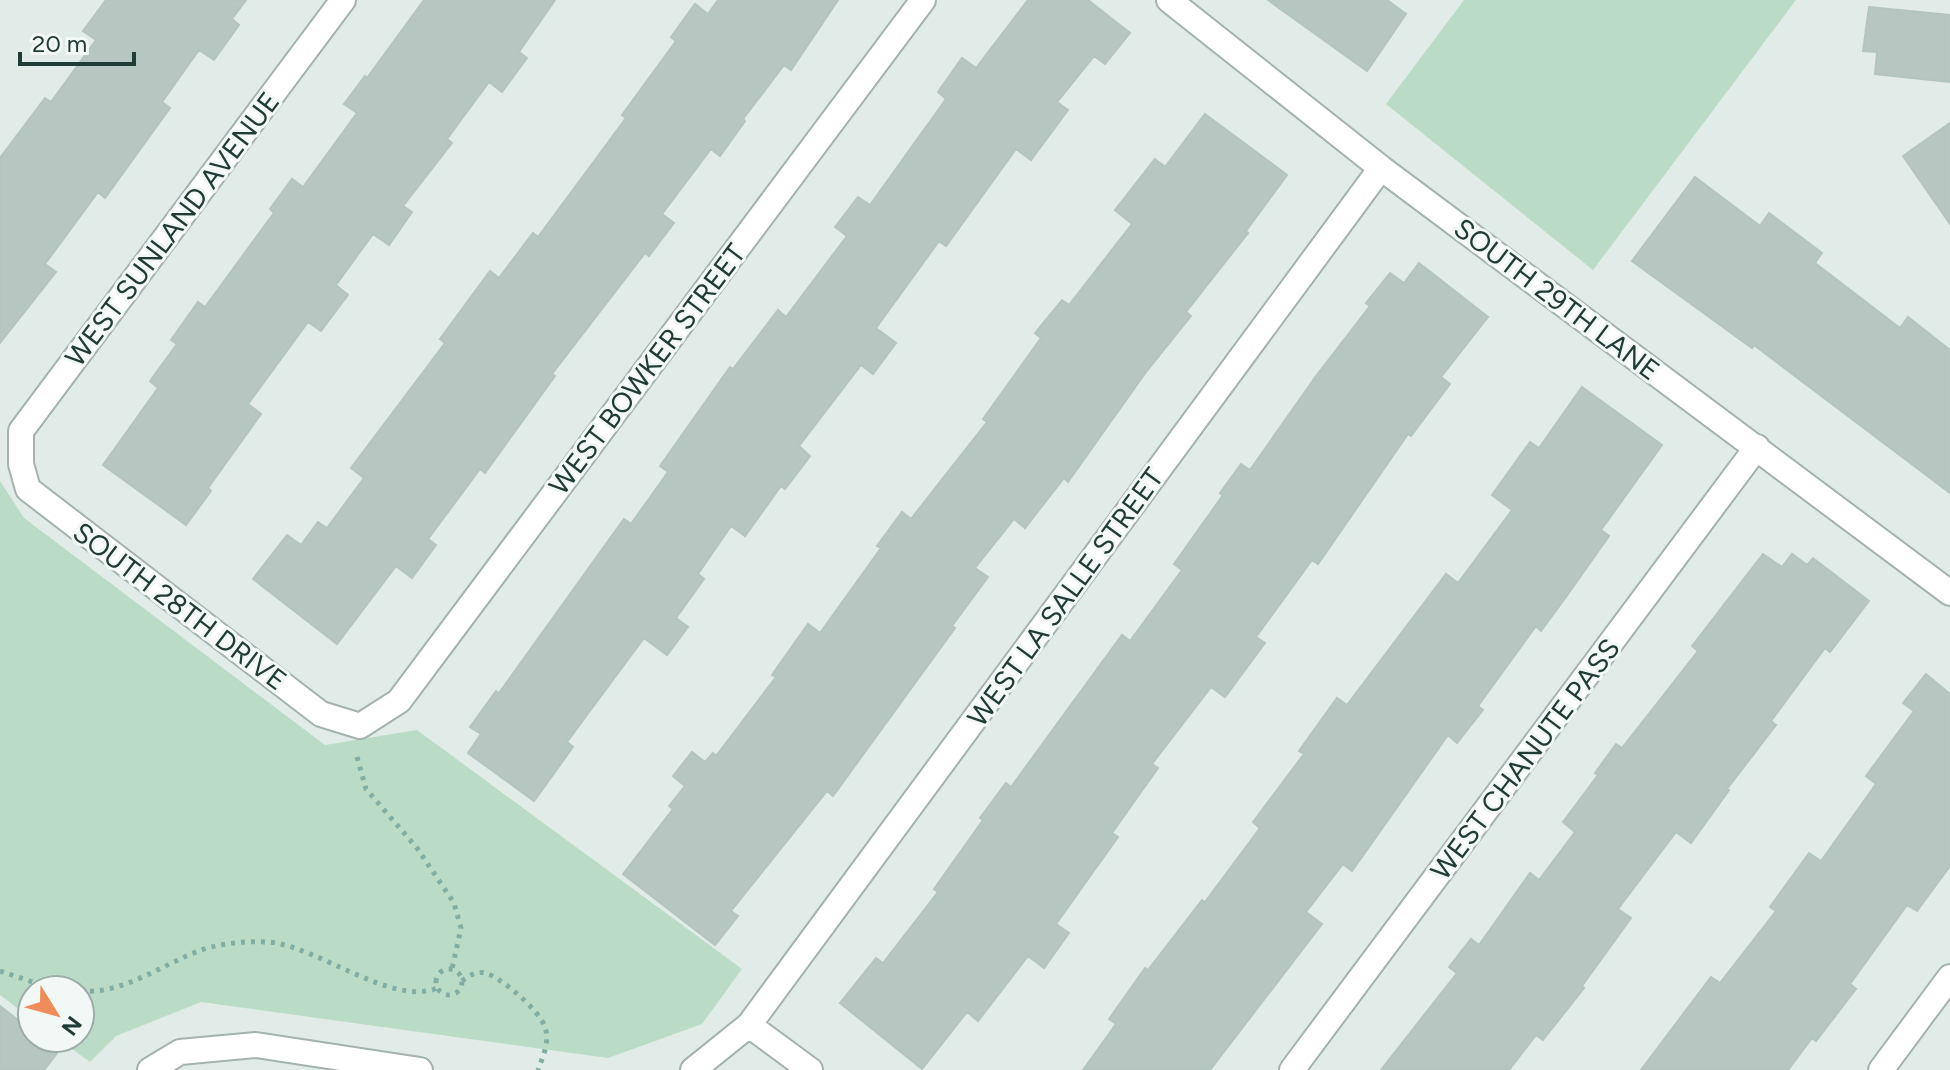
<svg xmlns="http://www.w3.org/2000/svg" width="1950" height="1070" font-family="Figtree,sans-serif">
  <rect width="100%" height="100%" fill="#e1ebe7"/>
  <path fill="#badcc6" d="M 1464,0 L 1796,0 L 1593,270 L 1386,104 Z
    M 0,481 L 24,518 L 325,745 L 417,730 L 742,969 L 702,1024 L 608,1058 L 201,1002 L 116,1036 L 90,1062 L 57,1038 L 80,1038 L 80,990 L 32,990 L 32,1019 L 0,995 Z"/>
  <path fill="#b6c6c1" stroke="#b3c5bf" stroke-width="2" d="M 106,0 L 246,0 L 232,19 L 239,25 L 214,60 L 199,50 L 162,102 L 170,108 L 105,198 L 98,192 L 45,264 L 56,272 L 0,343 L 0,158 L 45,98 L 51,102 L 96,40 L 83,31 Z
    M 424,0 L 555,0 L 519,52 L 527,58 L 502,92 L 489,82 L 447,139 L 452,143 L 403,206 L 412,212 L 389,245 L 373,234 L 336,285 L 348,295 L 321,331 L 308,322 L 248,404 L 261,414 L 208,488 L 211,491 L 186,525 L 103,465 L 158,388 L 150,381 L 177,344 L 171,340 L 198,302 L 205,307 L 274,213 L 270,209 L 292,179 L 303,187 L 357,113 L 344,104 L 365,76 L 367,78 Z
    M 718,0 L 838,0 L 791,70 L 784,65 L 743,119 L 745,121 L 720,156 L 711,149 L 662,214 L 674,223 L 649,256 L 645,253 L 552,374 L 555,376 L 485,473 L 480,469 L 428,539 L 436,545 L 412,578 L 396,566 L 337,644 L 253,579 L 287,535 L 301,545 L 318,522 L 327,528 L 364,478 L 351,468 L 445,343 L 440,339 L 490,271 L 499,278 L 533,233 L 538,237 L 626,118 L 622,115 L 676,41 L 671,37 L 695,4 L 708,14 Z
    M 1028,0 L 1088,0 L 1130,33 L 1105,64 L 1094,56 L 1057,102 L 1068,110 L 1031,160 L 1016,149 L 946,246 L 939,241 L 876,328 L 896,343 L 873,374 L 861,365 L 799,446 L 810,456 L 785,489 L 781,486 L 745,536 L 731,526 L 698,574 L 704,579 L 676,618 L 688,627 L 667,655 L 644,638 L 567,742 L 573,747 L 534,801 L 468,753 L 481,734 L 470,727 L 496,691 L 499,693 L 624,519 L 631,524 L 668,472 L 660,466 L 730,367 L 733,369 L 778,310 L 786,317 L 847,236 L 835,227 L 858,197 L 870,205 L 946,99 L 938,92 L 962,58 L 976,68 Z
    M 1268,0 L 1387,0 L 1406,14 L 1367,71 Z
    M 1869,7 L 1950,15 L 1950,82 L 1875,74 L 1877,52 L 1863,51 Z
    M 1205,114 L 1287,175 L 1246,231 L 1248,233 L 1186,312 L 1191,316 L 1146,372 L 1068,482 L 1064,478 L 1025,528 L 1014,519 L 975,568 L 988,577 L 952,626 L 955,628 L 833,796 L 827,791 L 731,911 L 738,916 L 715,945 L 623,874 L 673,809 L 669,806 L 685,786 L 673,776 L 692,752 L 705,762 L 713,753 L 716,756 L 776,677 L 772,675 L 808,624 L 820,633 L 881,548 L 877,546 L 902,512 L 911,519 L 987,422 L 983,419 L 1041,338 L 1035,333 L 1062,300 L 1069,305 L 1132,224 L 1115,210 L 1155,159 L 1165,167 Z
    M 1950,123 L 1950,224 L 1903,156 Z
    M 1695,177 L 1760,226 L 1769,213 L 1822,253 L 1815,263 L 1900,328 L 1908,317 L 1950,350 L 1950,493 L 1754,345 L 1752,348 L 1632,261 Z
    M 1419,263 L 1488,317 L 1441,377 L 1450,384 L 1411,436 L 1408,434 L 1318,564 L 1312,560 L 1256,637 L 1265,643 L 1225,697 L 1211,687 L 1152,764 L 1158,768 L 1112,833 L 1118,837 L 1056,924 L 1069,933 L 1044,968 L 1028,956 L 978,1021 L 967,1012 L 922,1069 L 840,1003 L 876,958 L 883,963 L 938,892 L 934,889 L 983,820 L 980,818 L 1006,783 L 1011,787 L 1122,635 L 1130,641 L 1182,570 L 1174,564 L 1223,495 L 1220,493 L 1241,464 L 1250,470 L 1316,376 L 1370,306 L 1366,303 L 1390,273 L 1404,283 Z
    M 1582,387 L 1662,445 L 1601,530 L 1609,536 L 1566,597 L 1541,631 L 1536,626 L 1478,706 L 1483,710 L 1457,743 L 1448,735 L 1352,871 L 1343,864 L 1306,912 L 1322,924 L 1210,1070 L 1083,1070 L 1116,1024 L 1109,1019 L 1145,968 L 1148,970 L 1202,900 L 1205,902 L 1260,828 L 1253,822 L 1304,754 L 1299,751 L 1337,698 L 1347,705 L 1446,574 L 1458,583 L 1512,510 L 1492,495 L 1530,442 L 1539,448 Z
    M 1763,554 L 1782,567 L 1792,554 L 1807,565 L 1813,558 L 1869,601 L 1830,652 L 1825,648 L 1771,721 L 1776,725 L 1727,789 L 1729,790 L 1691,843 L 1676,832 L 1618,909 L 1631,918 L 1582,986 L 1584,988 L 1543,1040 L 1536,1035 L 1509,1070 L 1381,1070 L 1457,973 L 1449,967 L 1471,939 L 1479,945 L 1530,873 L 1539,880 L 1575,832 L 1563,822 L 1598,775 L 1595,773 L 1616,744 L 1622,748 L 1698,651 L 1692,646 Z
    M 1926,674 L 1950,694 L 1950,866 L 1917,911 L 1907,905 L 1850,984 L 1856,989 L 1816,1041 L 1812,1038 L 1788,1070 L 1641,1070 L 1711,977 L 1720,983 L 1776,911 L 1770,907 L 1809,853 L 1821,861 L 1876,784 L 1866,776 L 1914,711 L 1903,703 Z
    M 0,1006 L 32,1031 L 32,1038 L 41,1038 L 58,1052 L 44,1070 L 0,1070 Z"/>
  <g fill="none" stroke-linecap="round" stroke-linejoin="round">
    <defs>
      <path id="minor" d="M 343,0 L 21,431 L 21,464 L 28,489 L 321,714 L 360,726 L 399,701 L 923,0
        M 1169,0 L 1381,168 L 1950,593
        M 749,1025 L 810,1070
        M 150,1070 L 180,1052 L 256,1045 L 420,1070
        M 693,1070 L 749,1025 L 1381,168
        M 1292,1070 L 1757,447
        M 1881,1070 L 1950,977"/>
    </defs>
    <use href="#minor" stroke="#a4b3af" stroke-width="28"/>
    <path stroke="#81aea4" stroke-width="5" stroke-dasharray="4 6" stroke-linecap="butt" d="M 357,757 L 366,789 L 417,848 L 454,903 L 461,928 L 452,969
      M436 982a13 13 0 1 1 26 0a13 13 0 1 1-26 0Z
      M 0,971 L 50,988 L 70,990
      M 462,981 C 469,976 475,971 485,973 C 501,977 540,1011 545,1027 C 550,1042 543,1056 538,1070
      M 80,991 C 122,995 163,964 201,950 C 223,943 245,941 268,942 C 318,946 392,1007 437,988"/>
    <use href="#minor" stroke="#fff" stroke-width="24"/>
  </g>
  <g text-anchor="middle" stroke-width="6" stroke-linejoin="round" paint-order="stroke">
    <g font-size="28" fill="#213b37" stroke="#f1f8f5">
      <text transform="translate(172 229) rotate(-53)" y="10">WEST SUNLAND AVENUE</text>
      <text transform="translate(1557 299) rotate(37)" y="10">SOUTH 29TH LANE</text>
      <text transform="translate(647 369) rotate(-53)" y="10">WEST BOWKER STREET</text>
      <text transform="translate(1065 597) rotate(-54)" y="10">WEST LA SALLE STREET</text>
      <text transform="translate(180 606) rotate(37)" y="10">SOUTH 28TH DRIVE</text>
      <text transform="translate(1525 759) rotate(-53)" y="10">WEST CHANUTE PASS</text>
    </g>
  </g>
  <g transform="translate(56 1014) rotate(127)"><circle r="38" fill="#f1f8f5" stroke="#9eaca9" stroke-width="2"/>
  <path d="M0-6L14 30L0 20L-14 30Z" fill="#f08c5a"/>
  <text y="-12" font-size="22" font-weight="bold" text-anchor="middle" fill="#213b37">N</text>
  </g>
  <path d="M20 52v12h114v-12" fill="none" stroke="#213b37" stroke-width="4"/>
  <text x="32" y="52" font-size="24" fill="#213b37" stroke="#f1f8f5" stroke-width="6" paint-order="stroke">20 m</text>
</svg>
